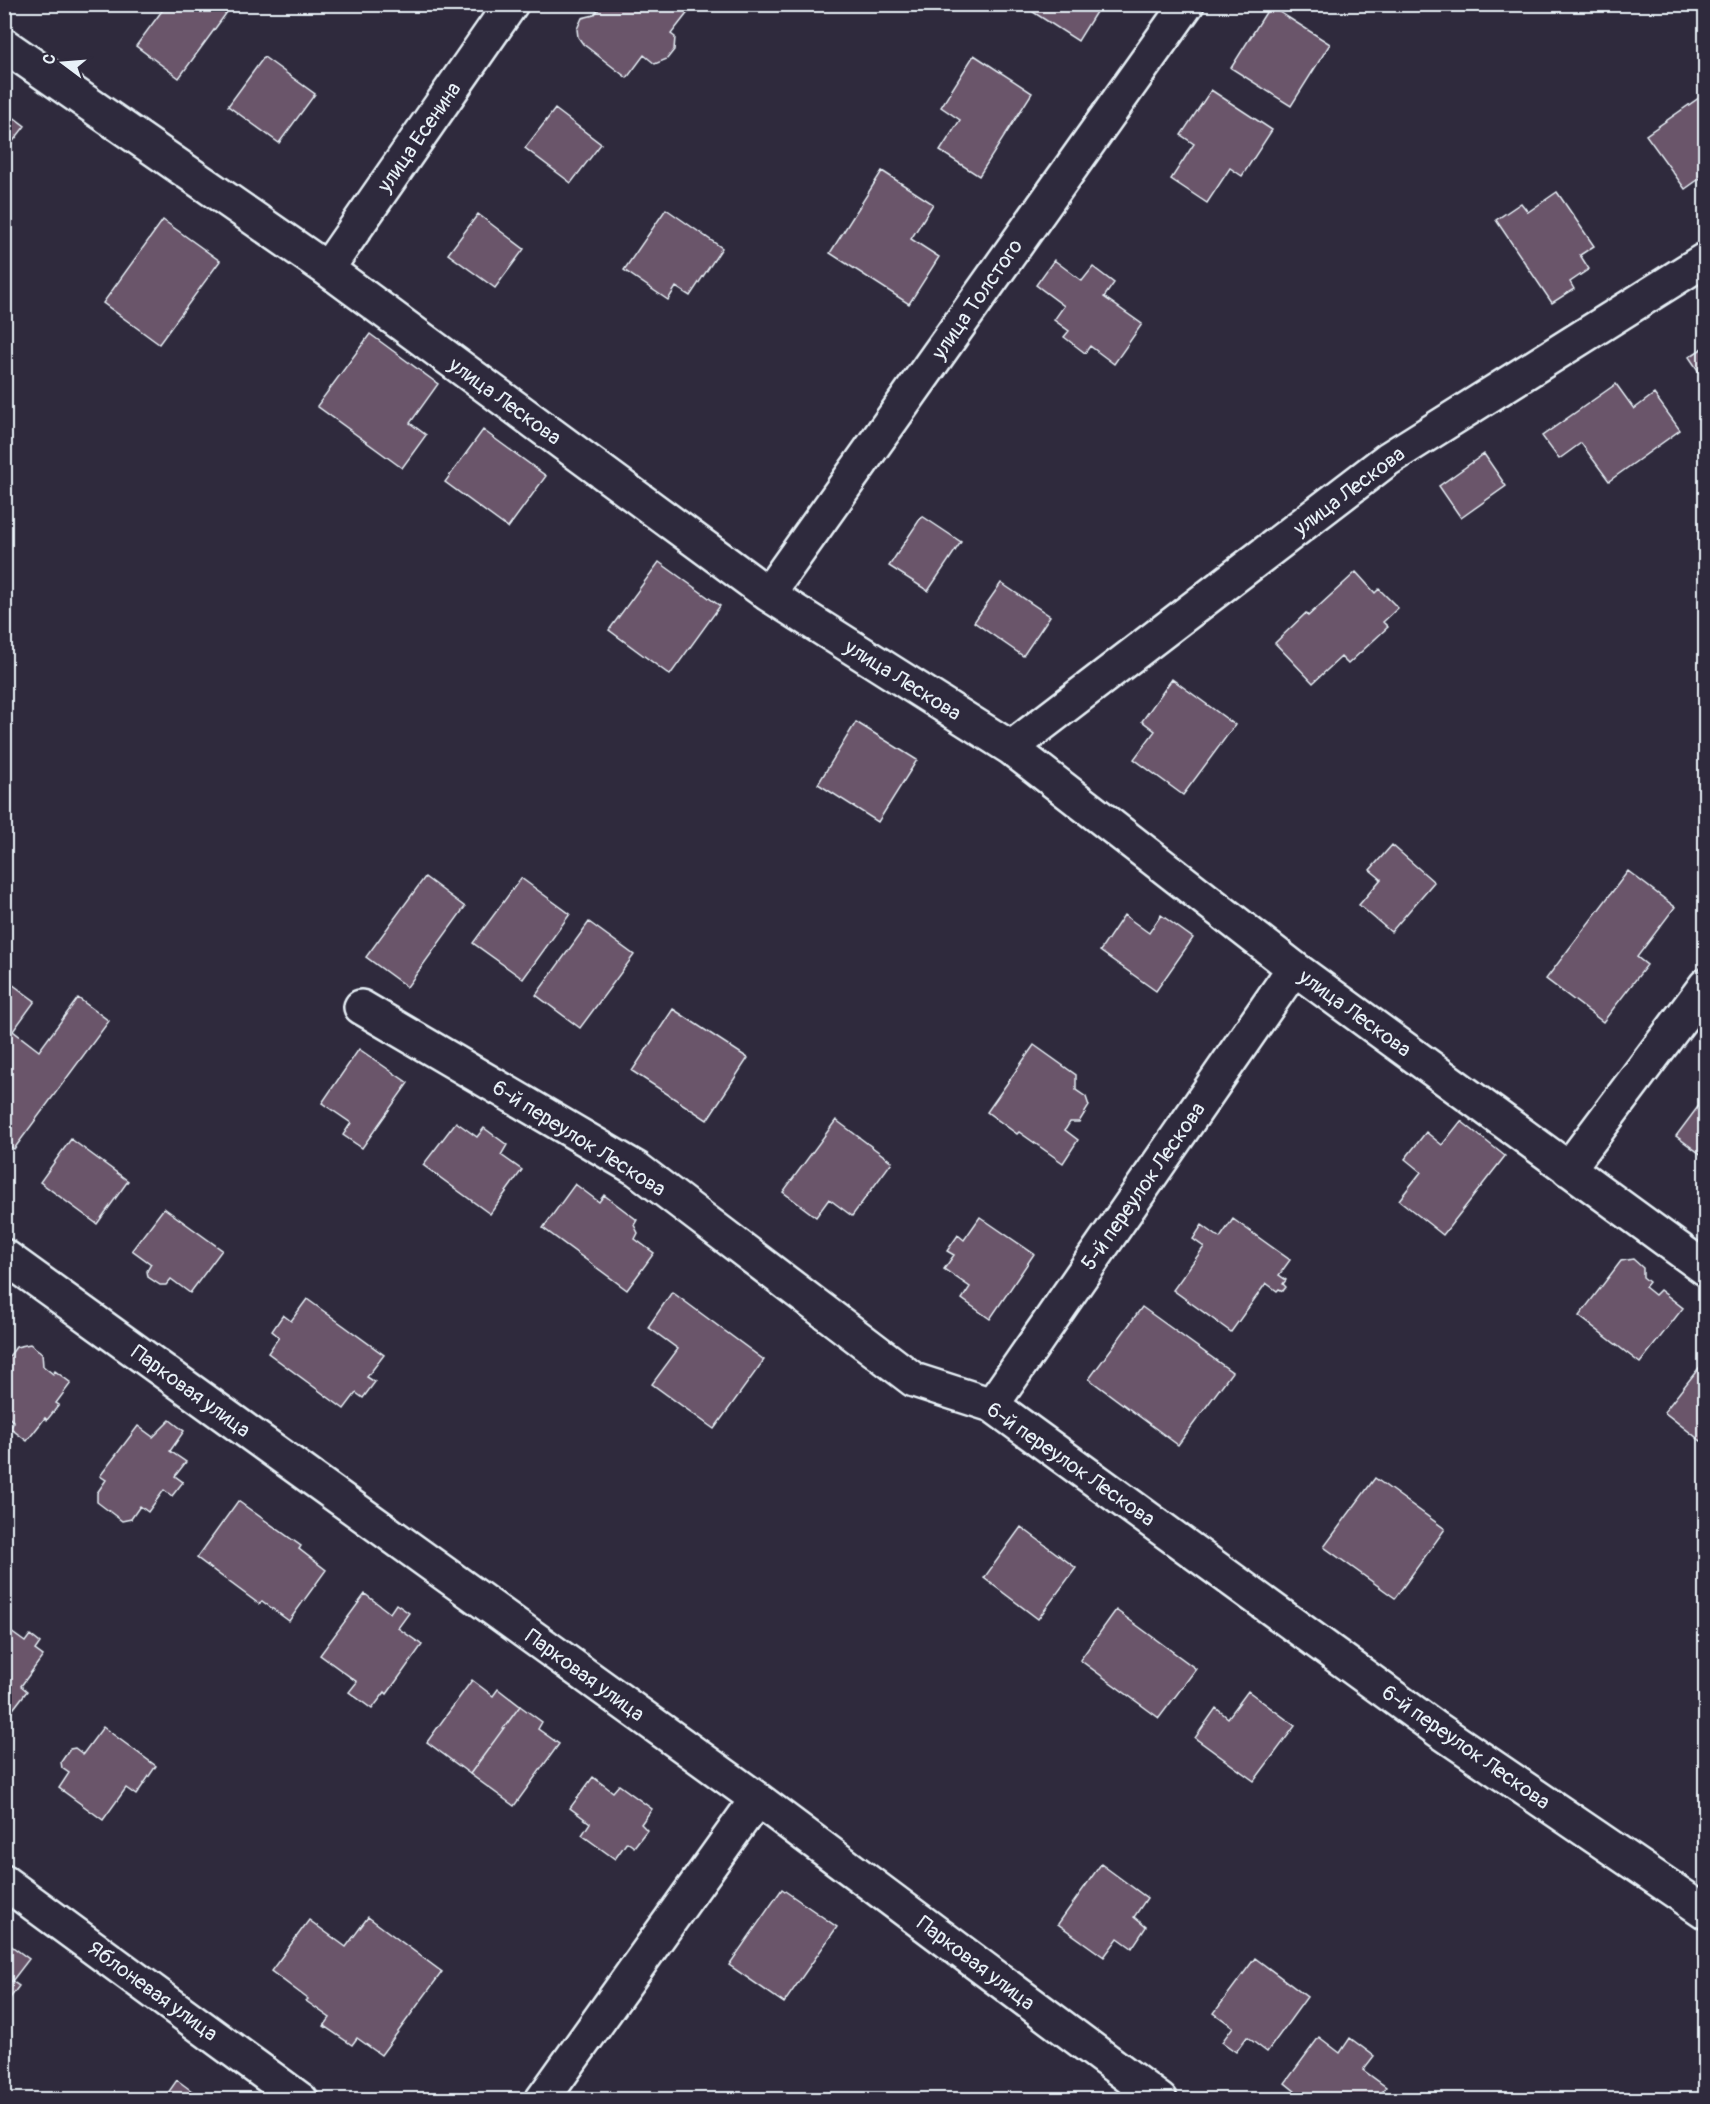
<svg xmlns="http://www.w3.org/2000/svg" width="1710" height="2104" font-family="Pangolin,sans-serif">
  <rect width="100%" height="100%" fill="#2f2a3d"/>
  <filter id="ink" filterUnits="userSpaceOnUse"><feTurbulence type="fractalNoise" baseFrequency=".0167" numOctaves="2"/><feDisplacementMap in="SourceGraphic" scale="12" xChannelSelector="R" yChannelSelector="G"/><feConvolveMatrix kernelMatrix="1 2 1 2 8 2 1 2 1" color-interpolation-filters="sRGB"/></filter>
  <g filter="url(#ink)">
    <path fill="#6a556b" stroke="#e8f1f8" stroke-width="1.5" d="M 167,4 L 233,4 L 179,78 L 136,46 Z
      M 594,4 L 681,4 L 689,11 L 671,34 L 675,37 L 674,50 L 667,59 L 655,64 L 644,55 L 627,78 L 583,44 L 578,37 L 577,29 L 582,18 L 594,15 L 599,9 Z
      M 1038,4 L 1101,4 L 1078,41 L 1033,12 Z
      M 1270,6 L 1330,44 L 1291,106 L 1231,68 Z
      M 974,55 L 1032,93 L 979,176 L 940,151 L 960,120 L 941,107 Z
      M 264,57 L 315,94 L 279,143 L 228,106 Z
      M 1211,90 L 1272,130 L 1242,176 L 1230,168 L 1207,203 L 1171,179 L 1194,144 L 1181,135 Z
      M 1706,93 L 1706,174 L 1685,189 L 1646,135 Z
      M 555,109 L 601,144 L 571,183 L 525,148 Z
      M 4,110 L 25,126 L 4,153 Z
      M 882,171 L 933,204 L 911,239 L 939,257 L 909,304 L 830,253 Z
      M 1557,192 L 1594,246 L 1580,255 L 1589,269 L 1570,282 L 1574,289 L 1552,303 L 1496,220 L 1521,203 L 1528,212 Z
      M 666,209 L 722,248 L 690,296 L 676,287 L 668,300 L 624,270 Z
      M 478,214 L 524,249 L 495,288 L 448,254 Z
      M 163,220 L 220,261 L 159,344 L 103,303 Z
      M 1054,260 L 1082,281 L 1093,267 L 1114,283 L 1104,297 L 1142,324 L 1114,364 L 1090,346 L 1085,353 L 1064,337 L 1069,331 L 1054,320 L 1064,306 L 1036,285 Z
      M 370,334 L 438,384 L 410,423 L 426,435 L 402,468 L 317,406 Z
      M 1706,346 L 1706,382 L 1689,357 Z
      M 1616,384 L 1634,409 L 1654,394 L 1680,430 L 1609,481 L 1581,443 L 1559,459 L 1542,436 Z
      M 483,430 L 546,476 L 508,528 L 445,482 Z
      M 1484,454 L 1506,486 L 1461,518 L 1439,486 Z
      M 922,516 L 961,542 L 928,591 L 889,566 Z
      M 659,562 L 720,606 L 670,675 L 609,630 Z
      M 1356,572 L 1375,593 L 1379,589 L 1398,608 L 1383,622 L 1388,627 L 1348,664 L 1341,657 L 1313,683 L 1275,643 L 1306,613 L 1308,616 Z
      M 1001,583 L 1050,616 L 1023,656 L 974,622 Z
      M 1172,679 L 1235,725 L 1183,795 L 1134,759 L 1155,731 L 1142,721 Z
      M 856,722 L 917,760 L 878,822 L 818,784 Z
      M 1392,845 L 1434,882 L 1391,932 L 1359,905 L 1381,879 L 1370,870 Z
      M 1628,871 L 1675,907 L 1637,957 L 1647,965 L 1603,1022 L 1546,979 Z
      M 425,877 L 465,907 L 407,987 L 366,957 Z
      M 521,878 L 570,914 L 523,979 L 473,943 Z
      M 1124,915 L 1149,933 L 1161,915 L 1193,938 L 1156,991 L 1100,951 Z
      M 589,922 L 634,955 L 580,1028 L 536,995 Z
      M 5,979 L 35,1001 L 13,1031 L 39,1051 L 78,998 L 109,1021 L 14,1149 L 4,1142 L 4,1097 L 7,1094 L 4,1093 Z
      M 673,1009 L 748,1058 L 707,1120 L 632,1071 Z
      M 1034,1045 L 1076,1075 L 1076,1090 L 1086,1097 L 1089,1106 L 1079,1122 L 1070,1122 L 1065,1130 L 1078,1140 L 1063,1163 L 1019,1132 L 1017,1134 L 987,1112 Z
      M 359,1049 L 408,1083 L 362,1148 L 343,1135 L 351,1123 L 322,1103 Z
      M 1706,1096 L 1706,1158 L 1676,1136 Z
      M 836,1120 L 892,1162 L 852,1216 L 829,1199 L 816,1217 L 783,1192 Z
      M 1461,1121 L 1505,1156 L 1443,1235 L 1399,1200 L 1421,1172 L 1405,1159 L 1426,1132 L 1442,1145 Z
      M 456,1122 L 477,1137 L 484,1128 L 507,1145 L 501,1155 L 522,1170 L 490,1214 L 423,1165 Z
      M 71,1139 L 128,1181 L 97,1224 L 40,1182 Z
      M 575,1184 L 599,1202 L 604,1195 L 637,1220 L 634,1225 L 638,1233 L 635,1239 L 654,1253 L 627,1290 L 543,1228 Z
      M 164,1208 L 222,1250 L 190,1293 L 171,1279 L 166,1285 L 160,1285 L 148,1277 L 147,1271 L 151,1264 L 132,1250 Z
      M 980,1217 L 1034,1254 L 990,1319 L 962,1299 L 970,1287 L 944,1269 L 954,1255 L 947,1251 L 958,1235 L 964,1240 Z
      M 1233,1219 L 1290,1260 L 1279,1275 L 1286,1280 L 1283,1284 L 1286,1287 L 1283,1291 L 1279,1289 L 1277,1291 L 1266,1283 L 1231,1332 L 1173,1290 L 1204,1247 L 1193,1239 L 1202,1225 L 1220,1238 Z
      M 1633,1259 L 1643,1268 L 1643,1277 L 1649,1282 L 1645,1287 L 1655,1295 L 1660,1290 L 1683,1308 L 1640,1363 L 1579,1316 L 1621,1261 Z
      M 672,1292 L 764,1360 L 714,1429 L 652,1384 L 678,1349 L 648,1327 Z
      M 307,1299 L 384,1355 L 367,1377 L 375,1382 L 363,1398 L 356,1393 L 344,1409 L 268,1353 L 279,1337 L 272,1331 L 283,1315 L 291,1321 Z
      M 1142,1307 L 1232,1372 L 1178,1445 L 1089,1379 Z
      M 30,1344 L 42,1353 L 43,1366 L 53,1374 L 55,1371 L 71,1383 L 56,1403 L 59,1405 L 47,1420 L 45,1418 L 27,1441 L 10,1428 L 14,1422 L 7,1416 L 4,1419 L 4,1358 L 8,1358 L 16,1347 Z
      M 1706,1359 L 1706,1436 L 1701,1441 L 1664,1412 Z
      M 170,1420 L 184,1431 L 170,1451 L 186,1462 L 175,1476 L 183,1482 L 172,1496 L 164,1490 L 148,1512 L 140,1506 L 131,1519 L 122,1521 L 97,1502 L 97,1493 L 106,1480 L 100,1476 L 138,1426 L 153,1437 Z
      M 1375,1478 L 1445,1529 L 1395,1598 L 1324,1547 Z
      M 238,1501 L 301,1546 L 299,1549 L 326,1570 L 289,1621 L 262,1601 L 259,1604 L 197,1558 Z
      M 1021,1527 L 1076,1568 L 1038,1619 L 984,1578 Z
      M 365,1594 L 390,1613 L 396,1604 L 409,1613 L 398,1628 L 422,1645 L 387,1694 L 385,1692 L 372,1709 L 349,1692 L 357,1682 L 320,1655 Z
      M 1116,1610 L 1196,1669 L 1159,1718 L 1080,1660 Z
      M 4,1627 L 25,1642 L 30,1635 L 40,1643 L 35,1650 L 43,1656 L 21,1686 L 27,1691 L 4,1721 Z
      M 472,1680 L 493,1696 L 498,1689 L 520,1706 L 470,1774 L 427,1742 Z
      M 1248,1691 L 1295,1726 L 1254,1781 L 1195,1738 L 1216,1708 L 1228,1718 Z
      M 520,1706 L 542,1722 L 538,1729 L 559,1744 L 514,1806 L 470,1774 Z
      M 103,1727 L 156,1766 L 136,1795 L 126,1788 L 103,1820 L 59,1788 L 69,1773 L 62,1768 L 61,1762 L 70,1749 L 75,1748 L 83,1754 Z
      M 593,1777 L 613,1792 L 619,1785 L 652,1809 L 641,1824 L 647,1830 L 634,1847 L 627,1842 L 615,1859 L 582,1835 L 590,1823 L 570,1808 Z
      M 1101,1864 L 1147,1898 L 1134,1917 L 1146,1927 L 1132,1948 L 1118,1938 L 1104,1957 L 1058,1924 Z
      M 782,1889 L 837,1927 L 784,2003 L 729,1965 Z
      M 368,1917 L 442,1972 L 381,2055 L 357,2038 L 352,2045 L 324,2026 L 330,2018 L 306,2001 L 308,1999 L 271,1971 L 309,1920 L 346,1947 Z
      M 6,1942 L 29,1959 L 12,1981 L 19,1986 L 8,2001 L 4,1998 L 4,1945 Z
      M 1255,1958 L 1307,1997 L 1267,2052 L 1247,2037 L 1236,2052 L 1222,2042 L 1233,2027 L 1214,2013 Z
      M 1319,2037 L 1340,2053 L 1350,2038 L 1374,2056 L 1363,2070 L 1386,2087 L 1377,2100 L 1306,2100 L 1285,2083 Z
      M 177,2080 L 204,2100 L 163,2100 Z"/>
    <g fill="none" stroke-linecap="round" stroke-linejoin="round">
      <defs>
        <path id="minor" d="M 4,45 L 327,269 L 768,594 L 1011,748 L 1294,968 L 1706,1269
          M 327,269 L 511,4
          M 768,594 L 1187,4
          M 1011,748 L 1388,459 L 1706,259
          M 361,1007 L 637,1169 L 914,1380 L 992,1405 L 1437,1729 L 1706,1912
          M 1568,1169 L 1706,985
          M 4,1256 L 757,1799 L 1160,2100
          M 992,1405 L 1294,968
          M 4,1882 L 301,2100
          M 542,2100 L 757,1799"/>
      </defs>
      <use href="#minor" stroke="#e8f1f8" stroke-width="38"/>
      <use href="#minor" stroke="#2f2a3d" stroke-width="33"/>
    </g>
  </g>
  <g text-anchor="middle" stroke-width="5" stroke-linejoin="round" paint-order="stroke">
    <g font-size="21" fill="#e8f1f8" stroke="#2f2a3d">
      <text transform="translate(419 137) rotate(-55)" y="7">улица Есенина</text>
      <text transform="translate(977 299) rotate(-55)" y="7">улица Толстого</text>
      <text transform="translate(505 401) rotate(36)" y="7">улица Лескова</text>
      <text transform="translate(1349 491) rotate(-37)" y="7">улица Лескова</text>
      <text transform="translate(903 680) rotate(32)" y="7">улица Лескова</text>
      <text transform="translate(1355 1013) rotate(36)" y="7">улица Лескова</text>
      <text transform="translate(579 1138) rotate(32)" y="7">6-й переулок Лескова</text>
      <text transform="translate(1143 1186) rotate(-55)" y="7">5-й переулок Лескова</text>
      <text transform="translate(191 1391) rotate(36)" y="7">Парковая улица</text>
      <text transform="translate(1071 1464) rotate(35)" y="7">6-й переулок Лескова</text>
      <text transform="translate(585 1675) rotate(36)" y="7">Парковая улица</text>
      <text transform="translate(1466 1747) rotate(35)" y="7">6-й переулок Лескова</text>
      <text transform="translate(976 1963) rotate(37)" y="7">Парковая улица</text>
      <text transform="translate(153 1991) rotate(36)" y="7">Яблоневая улица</text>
    </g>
  </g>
  <rect width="1710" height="2104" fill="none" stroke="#2f2a3d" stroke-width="24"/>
  <rect x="12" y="12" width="1686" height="2080" fill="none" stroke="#e8f1f8" stroke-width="2" filter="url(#ink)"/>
  <g transform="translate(63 63) rotate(286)" stroke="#2f2a3d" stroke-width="4.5" paint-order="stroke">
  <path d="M0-4.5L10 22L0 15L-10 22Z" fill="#e8f1f8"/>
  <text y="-9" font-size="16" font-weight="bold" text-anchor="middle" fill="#e8f1f8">С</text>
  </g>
</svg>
